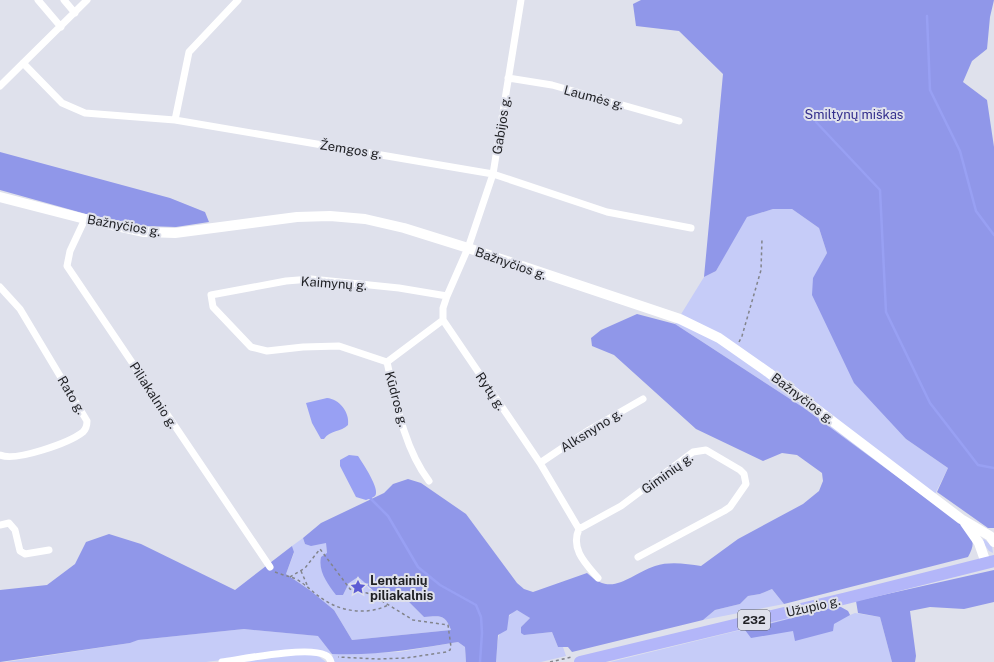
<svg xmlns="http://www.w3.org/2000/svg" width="994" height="662" font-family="'Public Sans',sans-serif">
  <rect width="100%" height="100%" fill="#dfe1ec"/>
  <path fill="#c6ccf8" d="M 773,209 L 792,209 L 819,228 L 827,253 L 814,278 L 906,439 L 948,468 L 931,502 L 804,408 L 675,324 L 704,277 L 716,271 L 746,217 Z
    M 303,538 L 305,544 L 326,542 L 327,553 L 343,595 L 349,583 L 358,577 L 364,581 L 369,589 L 392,591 L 407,600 L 424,617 C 440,616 445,614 451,630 L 352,640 L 334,610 L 311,591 L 286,574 L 294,553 L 292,546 Z
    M 984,539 L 992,546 L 993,553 L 989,551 L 982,541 Z
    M 772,589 L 784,604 L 703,620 L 715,610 L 740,604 L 748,596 L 760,594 Z
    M 839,606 L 848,611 L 850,615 L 855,613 L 880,617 L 892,662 L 610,662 Z
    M 517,609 L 530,618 L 521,627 L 524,635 L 552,632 L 558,647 L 563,647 L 566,656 L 541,662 L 496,662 C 497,641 498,623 517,609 Z
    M 244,629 L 319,636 L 332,654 L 399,652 L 458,642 L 465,647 L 466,662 L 334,662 L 332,654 L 317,650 L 253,656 L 206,662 L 6,662 L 130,643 L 137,640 Z
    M 290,655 L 317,655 L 326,662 L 235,662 Z"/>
  <path fill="#9097e9" d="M 641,0 L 994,0 L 990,17 L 987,49 L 972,61 L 963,82 L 987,100 L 994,147 L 994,528 L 988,528 L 937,492 L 948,468 L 906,439 L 854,383 L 812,295 L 813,278 L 827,253 L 819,228 L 792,209 L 773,209 L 747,217 L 716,271 L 704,277 L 723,74 L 679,31 L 636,26 L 633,4 Z
    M 0,152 L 170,198 L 205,212 L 209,222 L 176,227 L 145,226 L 86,214 L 0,190 Z
    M 637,314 L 675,324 L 804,408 L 964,526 C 973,540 976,542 968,557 L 784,604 L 772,589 L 760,594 L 748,596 L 740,604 L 715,610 L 703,620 L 572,652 L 568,647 L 558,647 L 552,632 L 524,635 L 521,633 L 521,627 L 530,618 L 517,610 L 509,615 L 507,630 L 498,635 L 496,662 L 466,662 L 465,647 L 458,642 C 416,649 375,656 332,654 L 318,636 L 244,629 L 138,640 L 130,643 L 0,662 L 0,590 L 47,585 L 75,564 L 86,542 L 109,534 L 141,544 L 235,590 L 292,546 L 294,552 L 286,574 L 311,591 L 334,610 L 352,640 L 451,630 C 445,614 440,616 424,617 L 407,600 L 392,591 L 381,596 C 372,591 366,583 358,577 L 349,583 L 343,595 L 336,595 C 328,584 318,572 321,557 L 327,553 L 326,543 L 311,546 L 305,544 L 303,538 L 321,523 L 384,493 L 393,484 L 408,479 L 421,483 L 466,514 L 517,583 L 524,589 L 533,592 L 587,573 C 613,598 628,575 655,566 C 670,561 687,564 701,566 L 738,539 L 803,504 L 819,491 L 823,481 L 822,473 L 797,455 L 782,453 L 763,461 L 696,429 L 614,355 L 592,346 L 591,338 L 601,330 Z
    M 994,570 L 994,602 L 964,609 L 930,607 L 910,611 L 916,656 L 915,662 L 892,662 L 880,617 L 858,613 L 856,601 Z
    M 839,606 L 848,611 L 850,615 L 834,624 L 833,631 L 795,641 L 793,631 L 751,638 L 745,630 Z"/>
  <path fill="#98a0f3" d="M 327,398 C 339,399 350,412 348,425 C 341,432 330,430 324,439 L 321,439 L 312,423 L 306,403 Z
    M 349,455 L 358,456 C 362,462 381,490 375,496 C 373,498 368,499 366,500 L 356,497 L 340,466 L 340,460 Z"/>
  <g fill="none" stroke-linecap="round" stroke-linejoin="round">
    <path stroke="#98a0f3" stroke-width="2.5" d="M 927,16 L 930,90 L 960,151 L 976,211 L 994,235
      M 816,122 L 880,190 L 886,312 L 930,403 L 978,465 L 994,468
      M 370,498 L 388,516 L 418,567 L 440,585 L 476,605 L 481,617 L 482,633 L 480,662"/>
    <path stroke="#82848b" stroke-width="1.5" stroke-dasharray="3 3" stroke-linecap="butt" d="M 739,342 L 742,336 L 761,270 L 762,239
      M 301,571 L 308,587
      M 275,572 C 282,575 289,576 296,579 C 307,585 315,595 326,601 C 343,612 369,615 388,605
      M 290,577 L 305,568 L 320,549 L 350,589 L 356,592 L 367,593 L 374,596 L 413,620 L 448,625 L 451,647 L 450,650 L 446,652 L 406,658 L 378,659 L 338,657
      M 550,662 L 572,657"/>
    <path stroke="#fff" stroke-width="7" d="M 38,0 L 61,27
      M 64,0 L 75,13
      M 521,0 L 493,174 L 468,248 L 447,296 L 443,308 L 443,320 L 540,463 L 579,529
      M 23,63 L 62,103 L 85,113 L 175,120 L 493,174 L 607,212 L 691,228
      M 508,78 L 552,85 L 679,121
      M 0,86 L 87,0
      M 175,120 L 189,52 L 238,0
      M 85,219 L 70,251 L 67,266 L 270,567
      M 0,287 L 20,309 L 87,421 C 87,425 86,429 83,432 C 69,443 15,462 0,455
      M 387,362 L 443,320
      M 540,463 L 589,430 L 643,399
      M 429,481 C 404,448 396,402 387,362 L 339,346 L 303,347 L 267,351 L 251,347 L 213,307 L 211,295 L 286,281 L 311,279 L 399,288 L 447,296
      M 0,525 L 9,523 L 15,530 L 20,551 L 25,554 L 49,550
      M 598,578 C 586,564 570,549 579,529 L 621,506 L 693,452 L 706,450 L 740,470 L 744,474 L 746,484 L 730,507 L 724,511 L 638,557
      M 222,662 C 243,659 308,646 325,655 C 328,656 330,659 331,662"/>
    <path stroke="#fff" stroke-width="10" d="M 0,197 L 85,219 L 144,232 L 175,233 L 297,217 L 330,216 L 365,219 L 404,228 L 468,248 L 680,319 L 719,338 L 769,373 L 961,519 L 990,536 L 994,542
      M 965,523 L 979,543 L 986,563"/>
    <path stroke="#b3b6f9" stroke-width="12" d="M 580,662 L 847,598 L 994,561"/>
  </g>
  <defs>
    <symbol id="sight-bare" viewBox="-9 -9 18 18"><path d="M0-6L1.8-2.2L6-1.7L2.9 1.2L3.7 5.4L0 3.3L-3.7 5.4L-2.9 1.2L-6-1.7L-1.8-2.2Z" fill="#5d5cd4" stroke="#dfe1ec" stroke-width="2.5" paint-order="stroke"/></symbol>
  </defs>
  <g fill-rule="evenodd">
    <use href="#sight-bare" x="347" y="576" width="22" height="22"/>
  </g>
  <g text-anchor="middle" stroke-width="4" stroke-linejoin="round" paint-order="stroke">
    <rect fill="#dfe1ec" stroke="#595a60" stroke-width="1" x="738" y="610" width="32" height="20" rx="3"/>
    <g font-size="12" font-weight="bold" fill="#1f2024">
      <text x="754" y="624">232</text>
    </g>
    <g font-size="13" fill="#1f2024" stroke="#dfe1ec">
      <text transform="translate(594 97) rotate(15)" y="5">Laumės g.</text>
      <text transform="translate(501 125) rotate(-81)" y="5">Gabijos g.</text>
      <text transform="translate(351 149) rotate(9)" y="5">Žemgos g.</text>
      <text transform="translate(124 225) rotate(10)" y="5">Bažnyčios g.</text>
      <text transform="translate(511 263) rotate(19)" y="5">Bažnyčios g.</text>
      <text transform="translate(334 283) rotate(4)" y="5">Kaimynų g.</text>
      <text transform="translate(491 391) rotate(56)" y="5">Rytų g.</text>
      <text transform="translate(72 395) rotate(59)" y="5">Rato g.</text>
      <text transform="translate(154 395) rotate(57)" y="5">Piliakalnio g.</text>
      <text transform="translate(803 398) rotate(37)" y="5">Bažnyčios g.</text>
      <text transform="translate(397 399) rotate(75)" y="5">Kūdros g.</text>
      <text transform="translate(591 430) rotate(-32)" y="5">Alksnyno g.</text>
      <text transform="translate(667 473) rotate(-36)" y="5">Giminių g.</text>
      <text transform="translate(813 606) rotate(-13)" y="5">Užupio g.</text>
    </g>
    <g font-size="13" fill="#342f8d" stroke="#dfe1ec">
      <text x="854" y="119">Smiltynų miškas</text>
    </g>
    <g font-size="13" font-weight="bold" fill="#1f2024" stroke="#dfe1ec" text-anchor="start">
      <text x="370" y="585">Lentainių<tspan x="370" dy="15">piliakalnis</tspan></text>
    </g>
  </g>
</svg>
